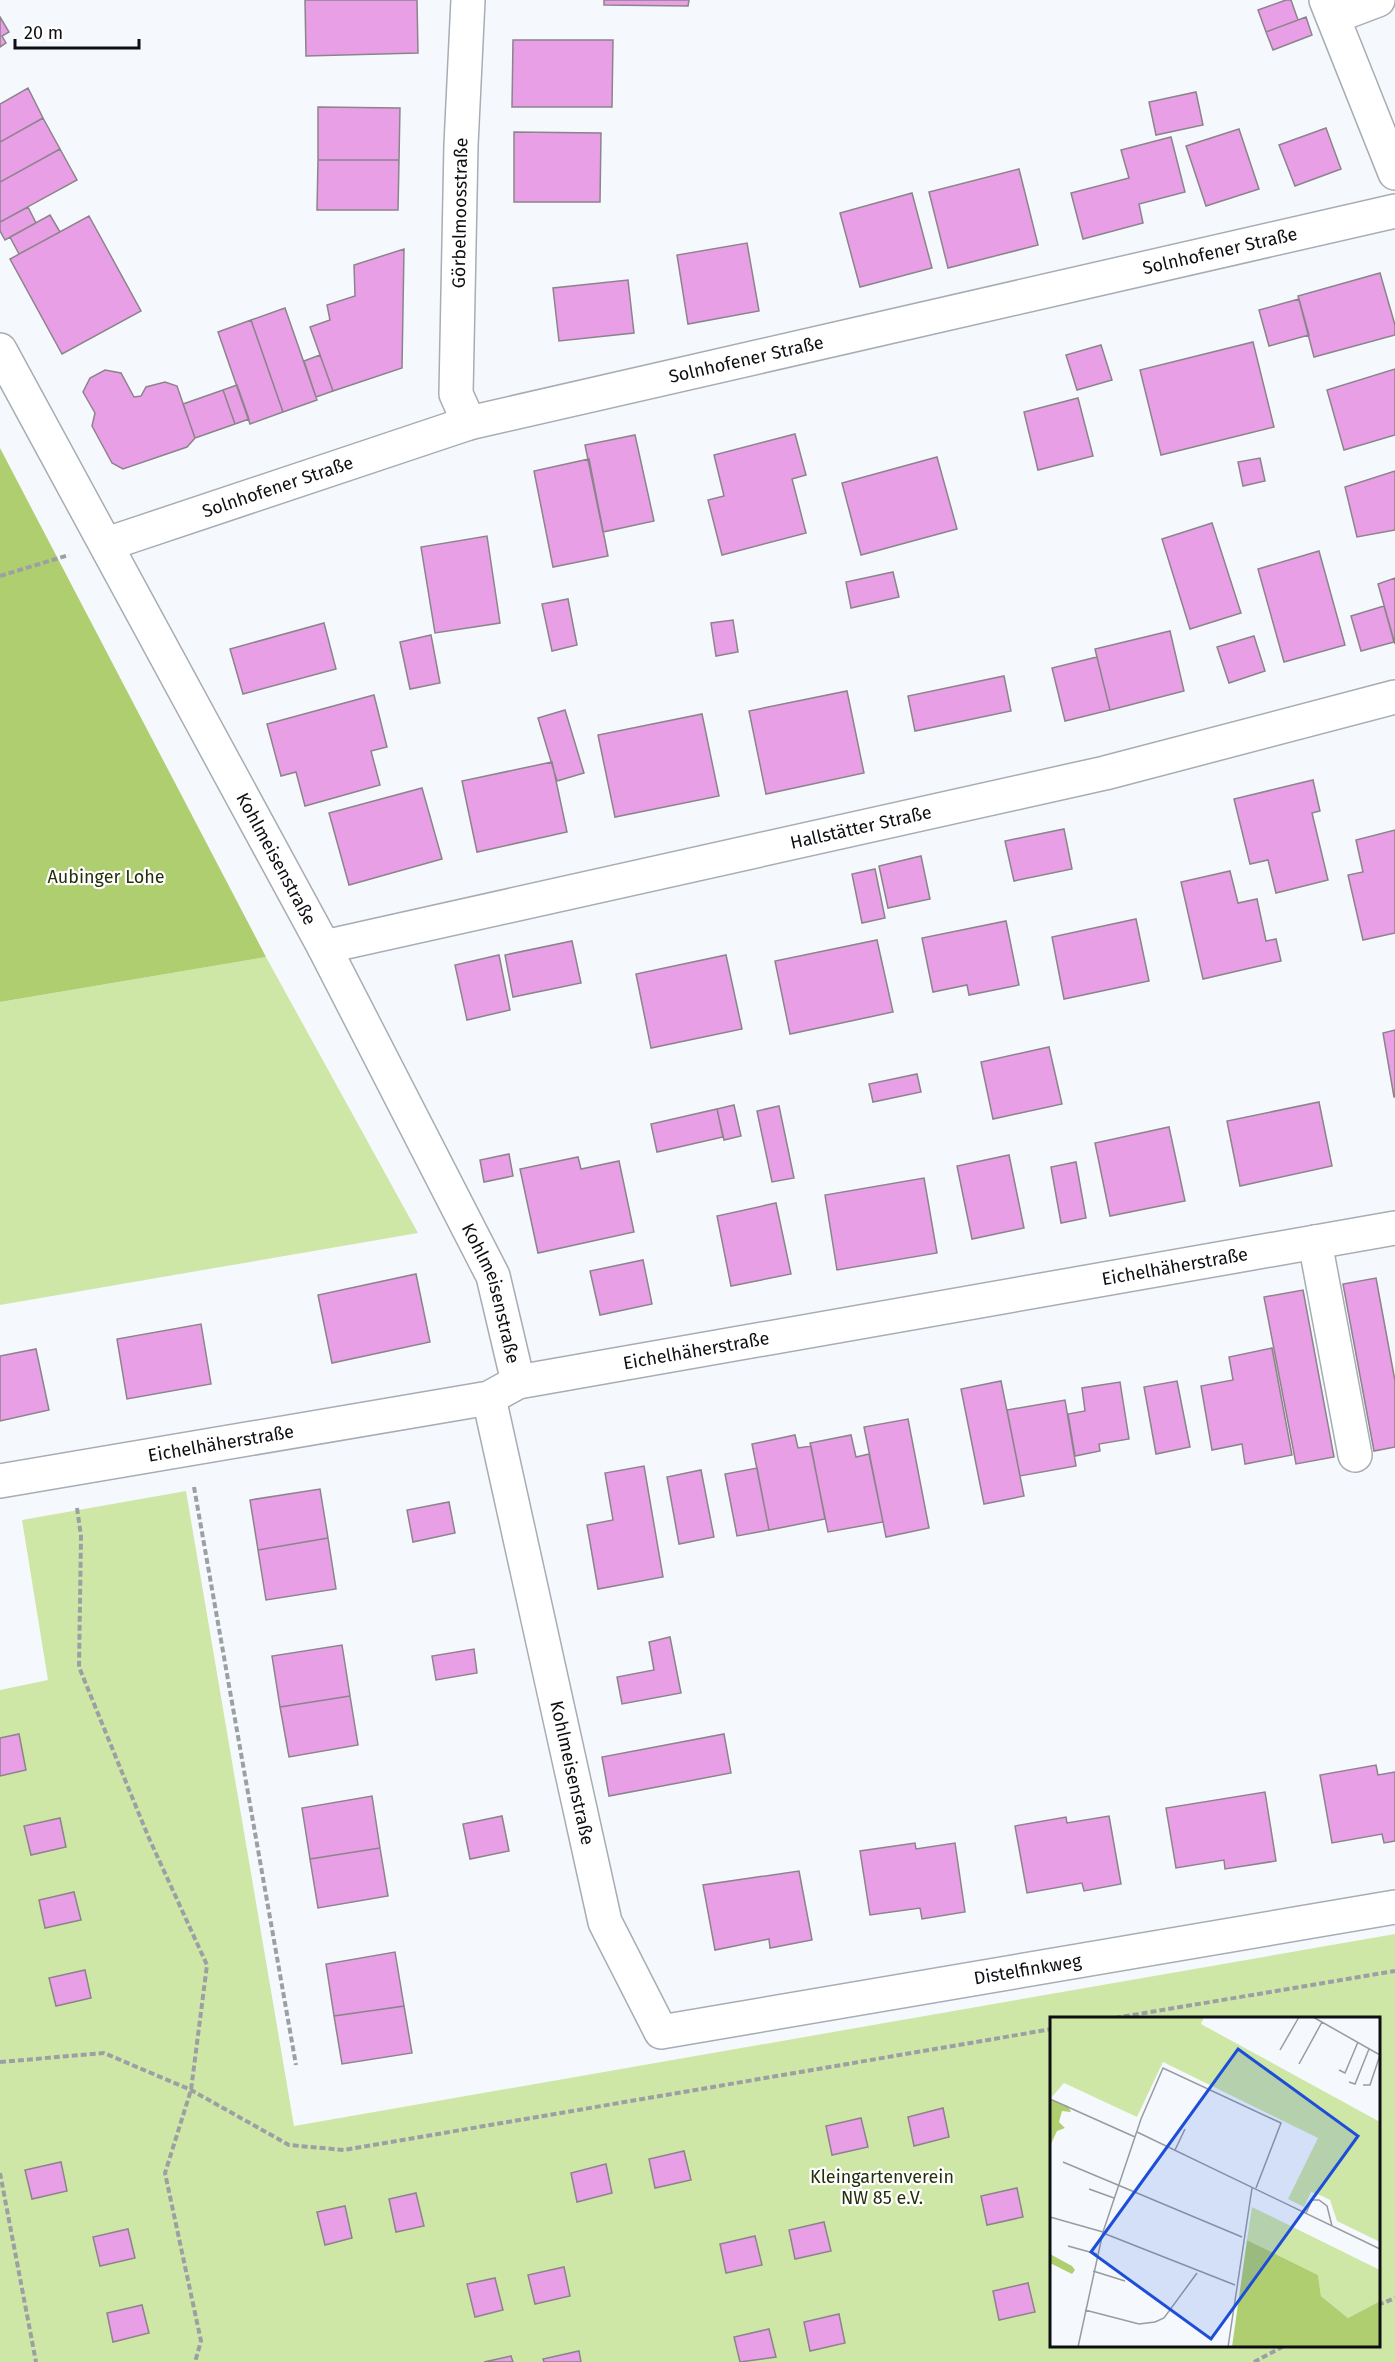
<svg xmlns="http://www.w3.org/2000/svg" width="1395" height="2362" font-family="'Fira Sans',sans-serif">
  <rect width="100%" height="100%" fill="#f5f9fe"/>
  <path fill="#cfe7a6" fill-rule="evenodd" d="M 266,957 L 418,1233 L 0,1305 L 0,1002 Z
    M 186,1491 L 294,2126 L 1395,1934 L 1395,2362 L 0,2362 L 0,1690 L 48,1680 L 22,1520 ZM 1052,2018 L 1378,2018 L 1378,2346 L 1052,2346 Z"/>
  <path fill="#afce70" d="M 0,448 L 266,957 L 0,1002 Z"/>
  <path fill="#e89fe5" stroke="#8b848a" stroke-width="1.5" d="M 305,0 L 417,0 L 418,53 L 306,56 Z
    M 604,0 L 689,0 L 688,6 L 604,5 Z
    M 1286,0 L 1291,0 L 1298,20 L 1266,32 L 1258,10 Z
    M 0,17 L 9,32 L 2,36 L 6,43 L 0,47 Z
    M 1306,17 L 1312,35 L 1273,50 L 1266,32 Z
    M 513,40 L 613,40 L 612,107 L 512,107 Z
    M 28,88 L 43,118 L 0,142 L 0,104 Z
    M 1196,92 L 1203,125 L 1156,135 L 1149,102 Z
    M 318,107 L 400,108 L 399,160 L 318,160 Z
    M 43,118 L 60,149 L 0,182 L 0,142 Z
    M 1326,128 L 1341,169 L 1295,186 L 1279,145 Z
    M 1239,129 L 1259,189 L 1206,206 L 1186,146 Z
    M 514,132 L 601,133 L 600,202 L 514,202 Z
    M 1171,137 L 1185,192 L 1139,204 L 1143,223 L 1083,239 L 1071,193 L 1129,178 L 1121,150 Z
    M 60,149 L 77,180 L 0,222 L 0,182 Z
    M 318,160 L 399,160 L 398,210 L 317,210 Z
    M 1019,169 L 1038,245 L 948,268 L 929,192 Z
    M 912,193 L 932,268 L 860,287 L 840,213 Z
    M 28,207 L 36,223 L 5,240 L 0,231 L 0,222 Z
    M 50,215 L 60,232 L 19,254 L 10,237 Z
    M 89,216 L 141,311 L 62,354 L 10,259 Z
    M 747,243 L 759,311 L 688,324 L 677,255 Z
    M 404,249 L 402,368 L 333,391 L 310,327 L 330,320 L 327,305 L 355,296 L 354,265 Z
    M 1380,273 L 1395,325 L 1395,335 L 1314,357 L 1298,296 Z
    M 628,280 L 634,333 L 559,341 L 553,288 Z
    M 1299,299 L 1309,335 L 1269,346 L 1259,310 Z
    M 285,308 L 317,400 L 283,412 L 251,320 Z
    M 251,320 L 283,412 L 250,424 L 218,332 Z
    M 1253,342 L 1274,427 L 1161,455 L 1140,370 Z
    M 1101,345 L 1112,380 L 1077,390 L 1066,355 Z
    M 320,355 L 333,391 L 316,397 L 304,361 Z
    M 1395,369 L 1395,435 L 1344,450 L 1327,390 Z
    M 105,370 L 121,373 L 134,397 L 141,396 L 146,387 L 165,382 L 177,386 L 195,438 L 187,447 L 123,469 L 112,463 L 92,426 L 95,413 L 83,392 L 90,378 Z
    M 237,385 L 249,419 L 235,424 L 223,390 Z
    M 223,390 L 235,424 L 195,438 L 183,404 Z
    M 1078,398 L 1093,456 L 1038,470 L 1024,412 Z
    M 795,434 L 806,475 L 792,479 L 806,533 L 722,555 L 708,500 L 724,496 L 714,455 Z
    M 635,435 L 654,521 L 603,532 L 585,445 Z
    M 937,457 L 957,529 L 861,555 L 842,483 Z
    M 1260,458 L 1265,481 L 1243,486 L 1238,462 Z
    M 589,459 L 608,556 L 553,567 L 534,471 Z
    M 1395,471 L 1395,530 L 1357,537 L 1345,487 Z
    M 1212,523 L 1241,613 L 1190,629 L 1162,539 Z
    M 487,536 L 500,623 L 435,633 L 421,547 Z
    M 1319,551 L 1345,645 L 1284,662 L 1258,569 Z
    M 893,572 L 899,597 L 851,608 L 846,582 Z
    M 1395,578 L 1395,644 L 1378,584 Z
    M 568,599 L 577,645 L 552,651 L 542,604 Z
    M 1384,606 L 1394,642 L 1361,651 L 1351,616 Z
    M 733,620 L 738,652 L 716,656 L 711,623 Z
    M 324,623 L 336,669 L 243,694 L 230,649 Z
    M 1170,631 L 1184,691 L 1110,710 L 1095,649 Z
    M 431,635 L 440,683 L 410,689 L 400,642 Z
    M 1254,636 L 1265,671 L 1229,683 L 1217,647 Z
    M 1097,657 L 1110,710 L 1065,721 L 1052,668 Z
    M 1004,676 L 1011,711 L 915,731 L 908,696 Z
    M 847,691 L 864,773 L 766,794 L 749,711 Z
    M 374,695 L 387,747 L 371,751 L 380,785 L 305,806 L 296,772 L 281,776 L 267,724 Z
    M 565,710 L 584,773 L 557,781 L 538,718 Z
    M 702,714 L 719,796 L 615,817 L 598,735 Z
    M 552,762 L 567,832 L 477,852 L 462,781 Z
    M 1313,780 L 1320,811 L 1312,813 L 1328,880 L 1276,893 L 1268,860 L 1250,864 L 1234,799 Z
    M 422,788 L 442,859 L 349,885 L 329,813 Z
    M 1064,829 L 1072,869 L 1014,881 L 1005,841 Z
    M 1395,830 L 1395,933 L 1363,940 L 1348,875 L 1363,872 L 1356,840 Z
    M 921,856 L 930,899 L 888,908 L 879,866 Z
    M 875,869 L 885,918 L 862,923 L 852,874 Z
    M 1230,871 L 1238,903 L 1257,899 L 1266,941 L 1276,939 L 1281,961 L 1203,979 L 1181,882 Z
    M 1136,919 L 1149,981 L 1064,999 L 1052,937 Z
    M 1006,921 L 1019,985 L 969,995 L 967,985 L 933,992 L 922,938 Z
    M 877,940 L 893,1012 L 790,1034 L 775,961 Z
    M 572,941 L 581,983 L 513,997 L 505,955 Z
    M 499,955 L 510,1010 L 467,1020 L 455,965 Z
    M 726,955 L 742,1029 L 651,1048 L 636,974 Z
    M 1395,1030 L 1395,1097 L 1394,1097 L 1383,1033 Z
    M 1049,1047 L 1062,1104 L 993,1119 L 981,1062 Z
    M 917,1074 L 921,1092 L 873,1102 L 869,1084 Z
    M 1319,1102 L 1332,1166 L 1240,1186 L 1227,1121 Z
    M 734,1105 L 741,1136 L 724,1140 L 717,1109 Z
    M 779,1106 L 794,1178 L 772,1182 L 757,1111 Z
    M 717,1109 L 723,1137 L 657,1152 L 651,1124 Z
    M 1169,1127 L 1185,1201 L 1110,1216 L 1095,1143 Z
    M 509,1154 L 513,1176 L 484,1182 L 480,1160 Z
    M 1009,1155 L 1024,1228 L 972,1239 L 957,1166 Z
    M 578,1157 L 581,1169 L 619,1161 L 634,1232 L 538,1253 L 520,1169 Z
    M 1076,1162 L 1086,1218 L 1061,1223 L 1051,1167 Z
    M 924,1178 L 937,1253 L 837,1270 L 825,1195 Z
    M 776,1203 L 791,1274 L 731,1286 L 717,1216 Z
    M 643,1260 L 652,1304 L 600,1315 L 590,1271 Z
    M 416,1274 L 430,1342 L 332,1363 L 318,1295 Z
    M 1376,1278 L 1395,1381 L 1395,1447 L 1374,1451 L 1343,1284 Z
    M 1303,1290 L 1334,1457 L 1296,1464 L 1264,1297 Z
    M 201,1324 L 211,1384 L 127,1399 L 117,1339 Z
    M 1272,1348 L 1292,1455 L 1245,1464 L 1242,1444 L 1212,1450 L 1201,1386 L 1233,1380 L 1229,1357 Z
    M 36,1349 L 49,1410 L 0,1421 L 0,1356 Z
    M 1001,1381 L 1024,1496 L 984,1504 L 961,1389 Z
    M 1177,1381 L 1190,1447 L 1156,1454 L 1144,1387 Z
    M 1120,1382 L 1129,1439 L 1099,1444 L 1100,1451 L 1075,1456 L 1068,1414 L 1085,1411 L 1082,1388 Z
    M 1065,1400 L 1076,1466 L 1020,1476 L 1007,1410 Z
    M 908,1419 L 929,1528 L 886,1537 L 864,1427 Z
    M 795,1435 L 798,1448 L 811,1446 L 825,1519 L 769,1530 L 752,1444 Z
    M 851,1435 L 856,1457 L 869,1454 L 883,1522 L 828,1532 L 810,1443 Z
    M 644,1466 L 663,1577 L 598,1589 L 587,1525 L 613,1520 L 605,1473 Z
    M 757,1468 L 769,1530 L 737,1536 L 725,1474 Z
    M 701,1470 L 714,1537 L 679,1544 L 667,1477 Z
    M 320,1489 L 328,1538 L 258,1550 L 250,1500 Z
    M 449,1502 L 455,1533 L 413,1542 L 407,1510 Z
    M 328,1538 L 336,1589 L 266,1600 L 258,1550 Z
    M 670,1637 L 681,1693 L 622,1704 L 617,1677 L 654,1670 L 649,1642 Z
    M 342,1645 L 350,1696 L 280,1707 L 272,1656 Z
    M 474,1649 L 477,1673 L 436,1680 L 432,1656 Z
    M 350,1696 L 358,1745 L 289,1757 L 280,1707 Z
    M 19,1734 L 26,1770 L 0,1776 L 0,1738 Z
    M 724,1734 L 731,1773 L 609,1796 L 602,1757 Z
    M 1376,1765 L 1378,1775 L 1395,1772 L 1395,1841 L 1384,1843 L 1382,1834 L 1332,1843 L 1320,1775 Z
    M 1265,1792 L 1276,1861 L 1225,1869 L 1224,1860 L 1176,1868 L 1166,1808 Z
    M 372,1796 L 380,1848 L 310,1859 L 302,1808 Z
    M 502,1816 L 509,1851 L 470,1859 L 463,1824 Z
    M 1109,1816 L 1121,1884 L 1084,1891 L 1082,1883 L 1027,1893 L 1015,1826 L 1066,1817 L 1067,1823 Z
    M 60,1818 L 66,1847 L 31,1855 L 24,1826 Z
    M 915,1843 L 916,1849 L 955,1843 L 965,1912 L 922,1919 L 920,1908 L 870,1915 L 860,1851 Z
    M 380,1848 L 388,1896 L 318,1908 L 310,1859 Z
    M 799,1871 L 812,1940 L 770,1948 L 769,1939 L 715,1950 L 703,1885 Z
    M 74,1892 L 81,1920 L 45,1928 L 39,1900 Z
    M 395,1952 L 404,2006 L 334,2016 L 326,1964 Z
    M 85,1970 L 91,1998 L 56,2006 L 49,1978 Z
    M 404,2006 L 412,2053 L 342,2064 L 334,2016 Z
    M 943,2108 L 949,2137 L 914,2146 L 908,2117 Z
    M 861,2118 L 868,2147 L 832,2155 L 826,2126 Z
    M 684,2151 L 691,2180 L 655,2188 L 649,2159 Z
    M 61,2162 L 67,2191 L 32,2199 L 25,2170 Z
    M 606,2164 L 612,2193 L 577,2202 L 571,2173 Z
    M 1017,2188 L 1023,2217 L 987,2225 L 981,2196 Z
    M 416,2193 L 424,2226 L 396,2232 L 389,2199 Z
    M 345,2206 L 352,2238 L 325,2245 L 317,2212 Z
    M 824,2222 L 831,2251 L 795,2259 L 789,2230 Z
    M 128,2229 L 135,2258 L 100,2266 L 93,2237 Z
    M 755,2236 L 762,2265 L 726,2273 L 720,2244 Z
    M 564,2267 L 570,2296 L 535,2304 L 528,2275 Z
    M 495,2278 L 503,2310 L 475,2317 L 467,2284 Z
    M 1028,2283 L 1035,2312 L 999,2320 L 993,2291 Z
    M 142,2305 L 149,2333 L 113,2342 L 107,2313 Z
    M 839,2314 L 845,2343 L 810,2351 L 804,2322 Z
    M 769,2329 L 776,2357 L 740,2362 L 734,2337 Z
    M 579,2351 L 581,2362 L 544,2362 L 543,2359 Z
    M 511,2356 L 513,2362 L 484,2362 Z"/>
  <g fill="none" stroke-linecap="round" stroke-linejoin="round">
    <defs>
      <g id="minor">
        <path d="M 468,0 L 461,145 L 456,394 L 469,423"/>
        <path d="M 1326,0 L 1395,173"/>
        <path d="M 1333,17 L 1378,0"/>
        <path id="s1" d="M 0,350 L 324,947 L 493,1276 L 518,1382"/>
        <path id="s2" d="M 107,544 L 469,423 L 1395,211"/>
        <path id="s3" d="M 324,947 L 1105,773 L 1395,697"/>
        <path d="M 1315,1242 L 1355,1455"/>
        <path id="s4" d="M 489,1398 L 605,1922 L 661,2032 L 1395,1907"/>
        <path id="s5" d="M 0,1481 L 489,1398 L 518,1382 L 1395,1228"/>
      </g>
    </defs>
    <use href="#minor" stroke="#a7adb4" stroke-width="36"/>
    <path stroke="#9ca0a4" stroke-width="4" stroke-dasharray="6 3" stroke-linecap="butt" d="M 0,576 L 69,555
      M 194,1487 L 296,2065
      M 77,1508 L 81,1536 L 79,1667 L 148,1836 L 207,1965 L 191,2090 L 165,2173 L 201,2341 L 195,2362
      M 1115,2018 L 1395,1971
      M 0,2062 L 104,2053 L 191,2090 L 289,2145 L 344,2150 L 1052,2029
      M 0,2173 L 36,2362
      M 1378,2305 L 1395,2298
      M 1254,2362 L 1284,2346"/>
    <use href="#minor" stroke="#fff" stroke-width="33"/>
  </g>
  <g text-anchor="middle" stroke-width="4.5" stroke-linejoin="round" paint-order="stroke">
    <g font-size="18" fill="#0d0f12" stroke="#fff">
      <text transform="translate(460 213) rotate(-89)" y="6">Görbelmoosstraße</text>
      <text dy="6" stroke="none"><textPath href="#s2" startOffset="1152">Solnhofener Straße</textPath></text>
      <text dy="6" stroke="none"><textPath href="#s2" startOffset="666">Solnhofener Straße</textPath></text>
      <text dy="6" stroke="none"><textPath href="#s2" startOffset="180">Solnhofener Straße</textPath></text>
      <text dy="6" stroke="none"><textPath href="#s3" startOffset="550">Hallstätter Straße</textPath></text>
      <text dy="6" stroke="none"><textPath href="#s1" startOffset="579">Kohlmeisenstraße</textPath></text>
      <text dy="6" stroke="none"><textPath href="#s5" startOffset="1196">Eichelhäherstraße</textPath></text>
      <text dy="6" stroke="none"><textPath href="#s1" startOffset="1065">Kohlmeisenstraße</textPath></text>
      <text dy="6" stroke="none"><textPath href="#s5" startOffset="710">Eichelhäherstraße</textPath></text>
      <text dy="6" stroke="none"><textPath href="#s5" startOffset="224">Eichelhäherstraße</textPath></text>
      <text dy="6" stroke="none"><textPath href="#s4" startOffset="384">Kohlmeisenstraße</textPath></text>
      <text dy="6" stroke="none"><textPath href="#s4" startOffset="1032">Distelfinkweg</textPath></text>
    </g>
    <g font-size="18" fill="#232f07" stroke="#fff">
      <text x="106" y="883">Aubinger Lohe</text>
      <text x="882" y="2183">Kleingartenverein<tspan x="882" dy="21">NW 85 e.V.</tspan></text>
    </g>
  </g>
  <g transform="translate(1050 2017)">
    <rect width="330" height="330" fill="#f5f9fe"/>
    <path d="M 0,0 L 154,0 L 151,7 L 330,105 L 330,225 L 287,204 L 280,183 L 272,179 L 261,175 L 254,190 L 238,182 L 268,121 L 113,45 L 87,100 L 14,66 L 0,82 ZM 202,190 L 330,253 L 330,284 L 298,301 L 271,279 L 268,258 L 197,223 Z" fill="#cfe7a6"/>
    <path d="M 0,82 L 18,89 L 21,95 L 12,94 L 9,105 L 15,111 L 7,114 L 0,129 ZM 197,223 L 268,258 L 271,279 L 298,301 L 330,284 L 330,330 L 182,330 ZM 0,237 L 22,249 L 25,253 L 22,257 L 0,246 Z" fill="#afce70"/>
    <path fill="none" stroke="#989ba0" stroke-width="1.5" d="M 263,0 L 330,38M 230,33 L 249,0M 249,47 L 272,5M 289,53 L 295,56 L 308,25M 299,65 L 305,67 L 319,32M 313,68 L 320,68 L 330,38M 0,82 L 85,120M 87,115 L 330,232M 125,133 L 135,112M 13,145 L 192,220M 39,172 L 64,181M 256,196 L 262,183 L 269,183 L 277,189 L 282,209M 0,200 L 53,215M 53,216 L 185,268M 18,229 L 47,237M 43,254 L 75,264M 35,293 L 89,307 L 105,305 L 114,301 L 147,256M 28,330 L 53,215 L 91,102 L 113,51 L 231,106 L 206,171M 178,330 L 202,171"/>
    <path fill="#1d4ed8" fill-opacity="0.15" stroke="#1d4ed8" stroke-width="3" d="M 188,32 L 308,119 L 161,322 L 41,235 Z"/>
    <rect width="330" height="330" fill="none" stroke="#0d0f12" stroke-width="3"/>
  </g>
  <path d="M15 39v9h124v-9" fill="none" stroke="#0d0f12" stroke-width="3"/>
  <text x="24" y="39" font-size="18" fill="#0d0f12" stroke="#ffffff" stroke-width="4.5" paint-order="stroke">20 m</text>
</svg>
